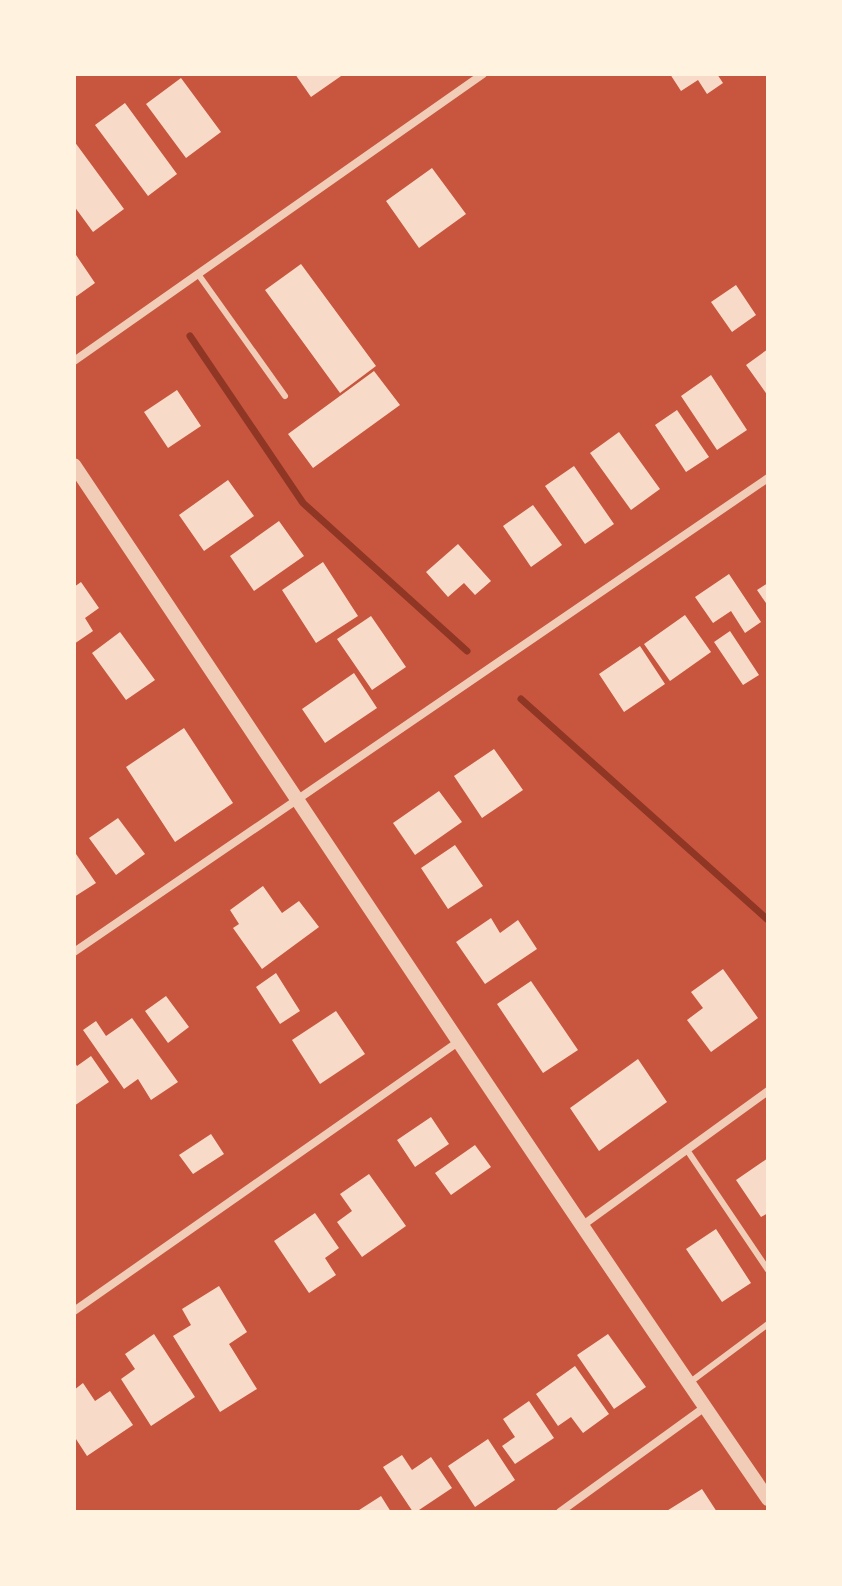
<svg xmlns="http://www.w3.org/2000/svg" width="842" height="1586" font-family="'Space Grotesk',sans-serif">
  <rect width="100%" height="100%" fill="#c8553d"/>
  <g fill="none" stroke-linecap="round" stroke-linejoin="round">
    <path stroke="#8f3625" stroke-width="7" d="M 190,336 L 303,503 L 467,651
      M 521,699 L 768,920"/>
  </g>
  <path fill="#f7dbc8" d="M 295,74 L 344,74 L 311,97 Z
    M 670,74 L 717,74 L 723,83 L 707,94 L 698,80 L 681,91 Z
    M 181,78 L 221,132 L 186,158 L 146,104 Z
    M 125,103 L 177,174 L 148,196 L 95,125 Z
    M 74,141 L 124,209 L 93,232 L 74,206 Z
    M 432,168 L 466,214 L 419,248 L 386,201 Z
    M 74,252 L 95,283 L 74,298 Z
    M 301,264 L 376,366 L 340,393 L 265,290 Z
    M 736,285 L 756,315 L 732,332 L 711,302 Z
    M 768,349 L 768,396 L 746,365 Z
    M 374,371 L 400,405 L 313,468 L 288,434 Z
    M 711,375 L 747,430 L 717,450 L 681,396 Z
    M 177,390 L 201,426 L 168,448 L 144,412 Z
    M 677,410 L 709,457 L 686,472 L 655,425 Z
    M 619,432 L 660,489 L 631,510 L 590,453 Z
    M 574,466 L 614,524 L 585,544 L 545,486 Z
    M 228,480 L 254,516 L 204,551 L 179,515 Z
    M 533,505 L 562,545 L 531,567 L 503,526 Z
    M 279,521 L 304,556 L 254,591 L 230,556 Z
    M 458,544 L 491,581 L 475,595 L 464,583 L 448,597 L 426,572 Z
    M 323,562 L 358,616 L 316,643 L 282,590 Z
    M 729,574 L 761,622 L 745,633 L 731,611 L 713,623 L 695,597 Z
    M 81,582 L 99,608 L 85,618 L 93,631 L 74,644 L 74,587 Z
    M 768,583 L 768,606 L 757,590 Z
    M 685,615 L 711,652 L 670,681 L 644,644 Z
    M 371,616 L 406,667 L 372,690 L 337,639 Z
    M 730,631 L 759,675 L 743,685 L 714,642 Z
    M 120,632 L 155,680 L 126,700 L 92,653 Z
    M 640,646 L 665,684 L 624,712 L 599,674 Z
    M 354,673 L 377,708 L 325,743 L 302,709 Z
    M 184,728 L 233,803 L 175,842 L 126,767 Z
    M 494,749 L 523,790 L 482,818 L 454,776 Z
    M 439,791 L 462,822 L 415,855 L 393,823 Z
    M 118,818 L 145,854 L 116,875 L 89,838 Z
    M 455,845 L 483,886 L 448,909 L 421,868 Z
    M 76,854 L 96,883 L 74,897 L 74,855 Z
    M 263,886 L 282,913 L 299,901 L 319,927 L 262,969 L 233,928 L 239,924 L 230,910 Z
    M 491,918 L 500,933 L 518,920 L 537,949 L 485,984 L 456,942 Z
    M 723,969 L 758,1018 L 711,1052 L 687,1020 L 703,1008 L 691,992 Z
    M 276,973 L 300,1011 L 280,1024 L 256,987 Z
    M 531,981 L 578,1050 L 543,1073 L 497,1004 Z
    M 166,996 L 189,1027 L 168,1043 L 145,1011 Z
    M 336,1011 L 365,1054 L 320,1084 L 292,1040 Z
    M 132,1018 L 178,1082 L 151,1100 L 138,1079 L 124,1089 L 83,1030 L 96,1021 L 106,1036 Z
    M 91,1056 L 109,1082 L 74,1106 L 74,1061 L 77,1066 Z
    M 638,1059 L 667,1102 L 599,1151 L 570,1108 Z
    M 431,1117 L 449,1144 L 415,1167 L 397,1140 Z
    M 211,1134 L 224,1154 L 193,1174 L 179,1155 Z
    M 475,1145 L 491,1167 L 451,1195 L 435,1173 Z
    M 768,1158 L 768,1213 L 761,1217 L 736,1180 Z
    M 369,1174 L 406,1226 L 362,1257 L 337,1222 L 352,1211 L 340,1194 Z
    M 315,1213 L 339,1248 L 325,1258 L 336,1275 L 309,1293 L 274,1241 Z
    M 716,1229 L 751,1283 L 722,1302 L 686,1249 Z
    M 219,1286 L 247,1332 L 229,1344 L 257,1389 L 220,1412 L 173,1336 L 191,1325 L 182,1309 Z
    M 154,1334 L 195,1397 L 151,1426 L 121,1379 L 135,1369 L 125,1354 Z
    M 608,1334 L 646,1387 L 614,1409 L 577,1355 Z
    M 575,1366 L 609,1414 L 583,1433 L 571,1417 L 558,1426 L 536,1394 Z
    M 83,1383 L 95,1401 L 110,1391 L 133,1425 L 87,1456 L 74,1436 L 74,1390 Z
    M 529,1401 L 554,1438 L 515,1464 L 502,1446 L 515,1437 L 503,1419 Z
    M 488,1439 L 515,1480 L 475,1507 L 448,1466 Z
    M 402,1455 L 412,1470 L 431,1457 L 452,1488 L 416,1512 L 413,1512 L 383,1467 Z
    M 702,1489 L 717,1512 L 665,1512 Z
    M 381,1496 L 391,1512 L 356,1512 Z"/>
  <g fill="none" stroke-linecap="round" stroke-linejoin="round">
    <path stroke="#f1ccb7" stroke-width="6" d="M 198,274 L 285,396
      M 687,1150 L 768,1270
      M 689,1383 L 768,1324"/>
    <path stroke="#f1ccb7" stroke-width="8" d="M 74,361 L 483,74
      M 74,952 L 768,478
      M 583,1225 L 768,1091
      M 74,1311 L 458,1042
      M 560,1512 L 705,1407"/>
    <path stroke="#f1ccb7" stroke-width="14" d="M 74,465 C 305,810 533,1157 768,1499"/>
  </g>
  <rect width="842" height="1586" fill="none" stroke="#fff3e0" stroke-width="152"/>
</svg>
